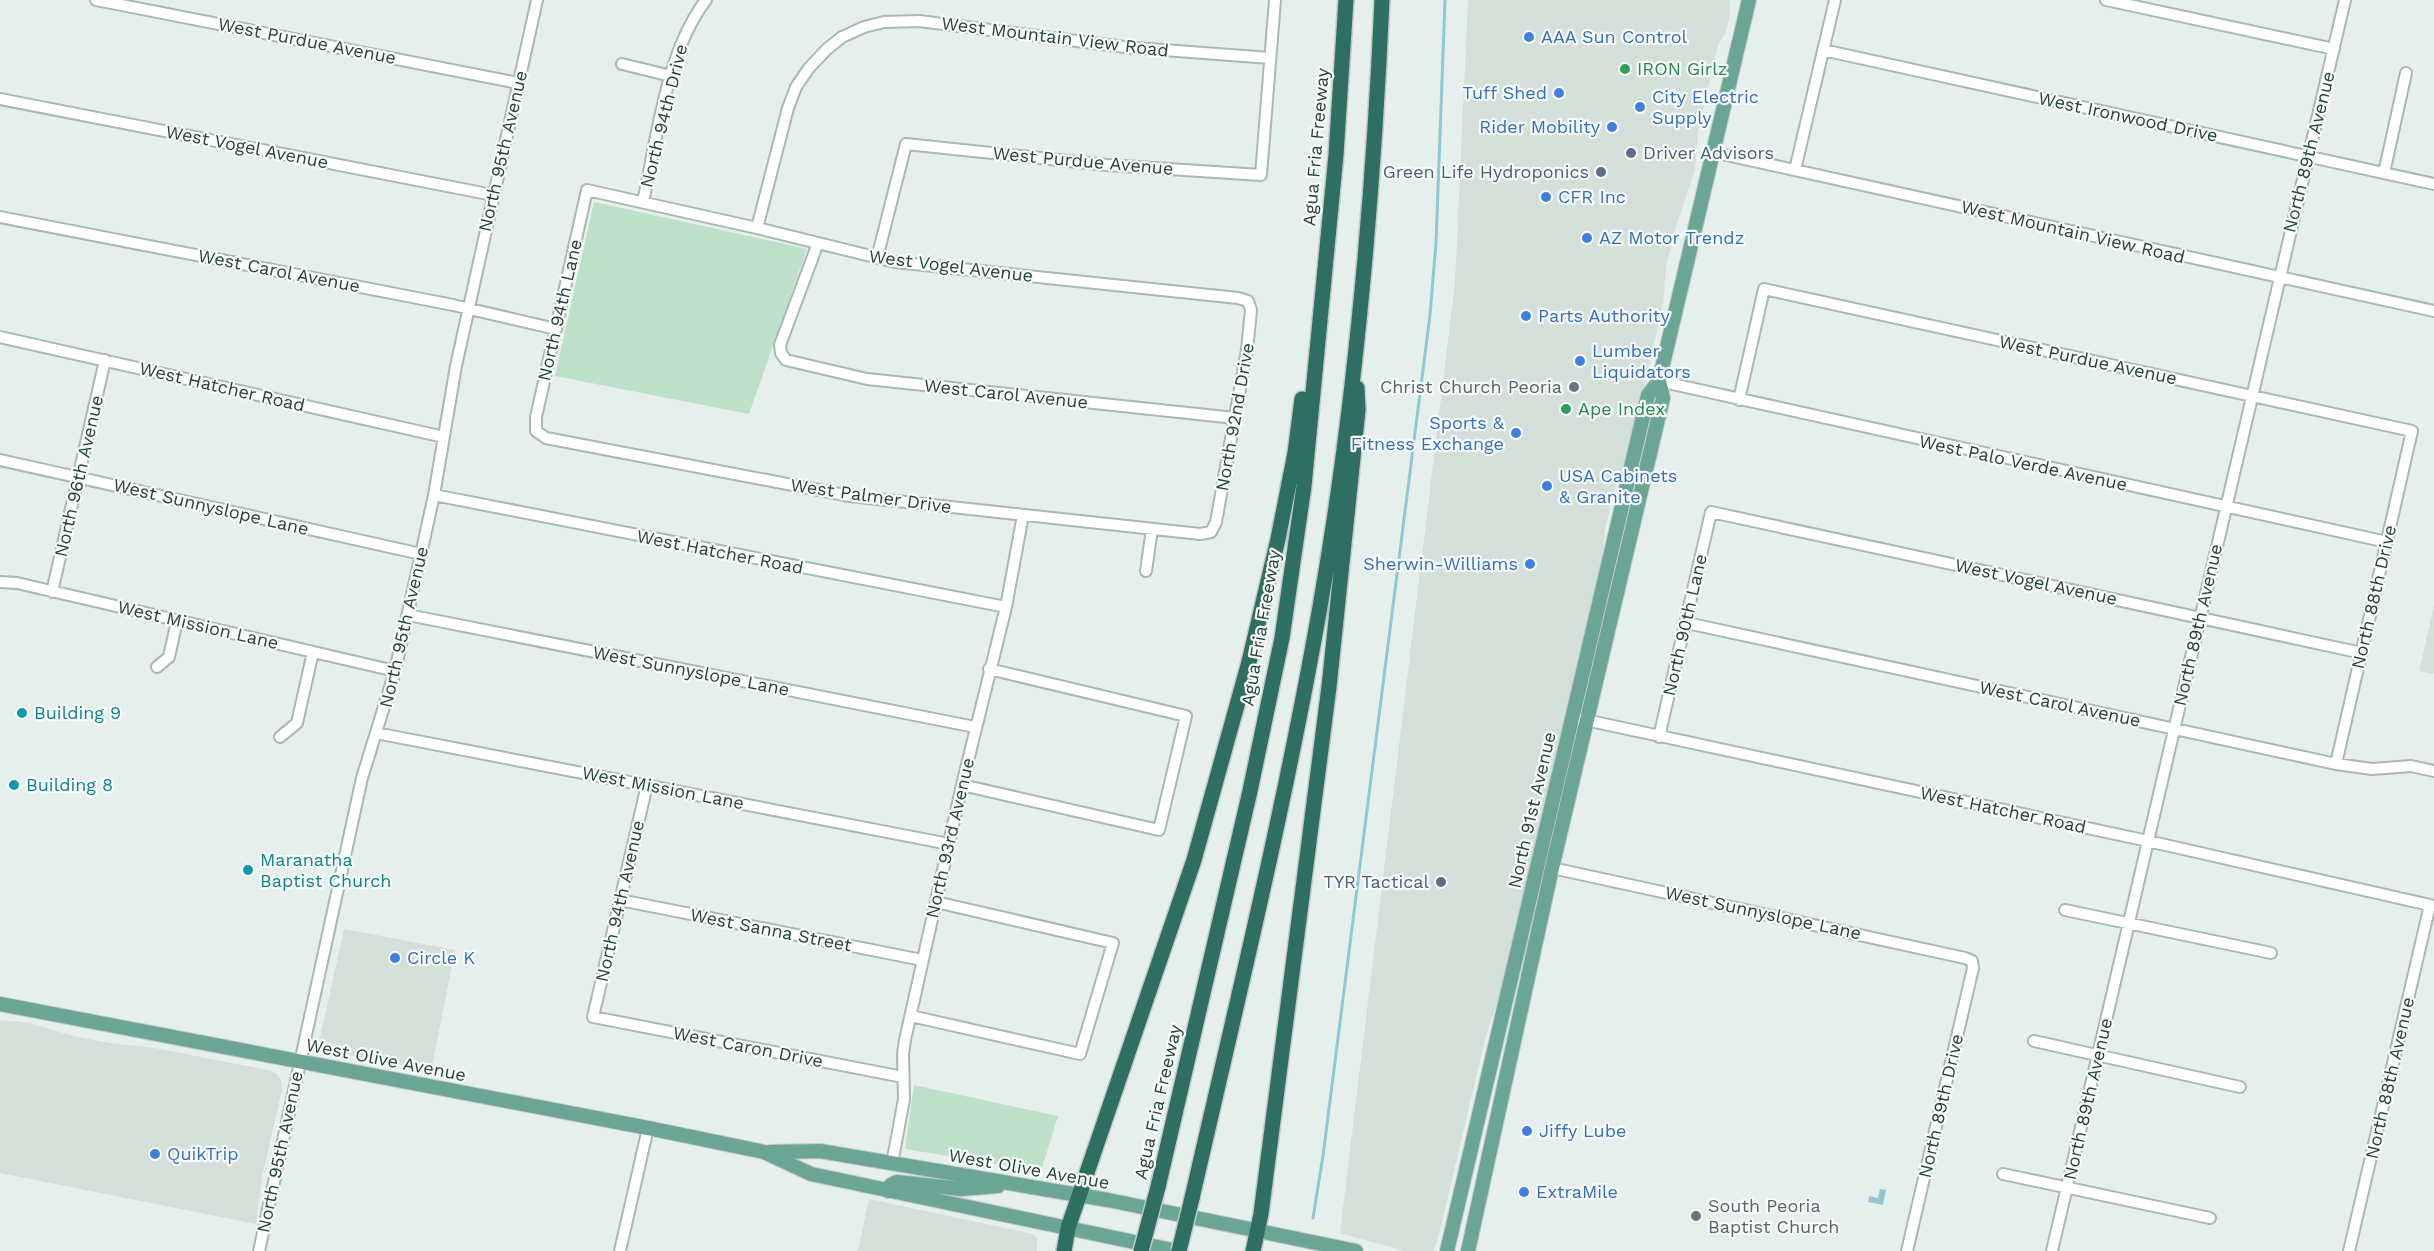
<svg xmlns="http://www.w3.org/2000/svg" width="2434" height="1251" font-family="'Work Sans',sans-serif">
  <rect width="100%" height="100%" fill="#e6efeb"/>
  <path fill="#d4dfda" d="M 1468,0 L 1730,0 L 1729,19 L 1726,32 L 1718,45 L 1698,131 L 1695,170 L 1677,223 L 1666,266 L 1663,305 L 1630,447 L 1614,490 L 1605,531 L 1601,569 L 1588,624 L 1503,985 L 1486,1035 L 1437,1243 L 1433,1251 L 1404,1251 L 1340,1233 L 1455,283 Z
    M 2434,606 L 2434,674 L 2419,671 Z
    M 344,929 L 455,950 L 432,1066 L 407,1066 L 329,1051 L 323,1044 L 320,1038 Z
    M 0,1020 L 29,1023 L 77,1037 L 110,1043 L 155,1048 L 268,1070 L 277,1074 L 281,1080 L 282,1090 L 262,1177 L 256,1224 L 0,1173 Z
    M 869,1199 L 1033,1234 L 1037,1238 L 1037,1251 L 858,1251 Z"/>
  <path fill="#bfe0c8" d="M 594,202 L 807,249 L 749,414 L 555,376 Z
    M 914,1085 L 1058,1116 L 1041,1171 L 905,1149 Z"/>
  <path fill="#8ec9d4" d="M 1880,1189 L 1886,1190 L 1883,1205 L 1868,1202 L 1869,1196 L 1878,1198 Z"/>
  <g fill="none" stroke-linecap="round" stroke-linejoin="round">
    <path stroke="#8ec9d4" stroke-width="3" d="M 1313,1218 L 1323,1156 L 1430,315 L 1436,243 L 1445,0"/>
    <defs>
      <path id="minor" d="M 96,0 L 518,83
        M 2106,0 L 2334,49
        M 1823,50 L 2434,184
        M 622,64 L 671,76
        M 0,99 L 493,195
        M 1713,152 L 2434,311
        M 1795,170 L 1835,0
        M 2384,173 L 2406,73
        M 587,190 L 757,228 L 895,262 L 1238,298 L 1248,301 L 1251,310 L 1247,350 L 1216,522 L 1211,532 L 1200,534 L 850,496 L 546,438 L 536,431 L 536,417 Z
        M 643,202 C 657,138 666,52 706,0
        M 0,217 L 453,305 L 556,329
        M 757,228 L 788,108 L 796,87 L 809,68 L 827,49 L 842,37 L 864,27 L 884,22 L 919,21 L 1124,47 L 1270,58
        M 818,243 L 780,345 L 781,353 L 786,360 L 867,379 L 1235,418
        M 877,258 L 906,144 L 1107,165 L 1261,175 L 1275,0
        M 0,337 L 444,437
        M 1659,381 L 2387,542
        M 1739,400 L 1764,289 L 2412,431 L 2336,764
        M 0,460 L 421,554
        M 434,495 L 1006,607
        M 1146,571 L 1152,529
        M 0,582 L 17,583 L 395,671
        M 52,592 L 105,360
        M 408,615 L 975,727
        M 1687,623 L 2336,764 L 2372,769 L 2411,766 L 2434,771
        M 157,667 L 169,657 L 177,621
        M 1581,719 L 2148,841 L 2434,906
        M 376,733 L 949,844
        M 280,737 L 297,723 L 313,652
        M 1659,737 L 1711,512 L 2362,653
        M 647,785 L 593,1017 L 903,1077
        M 962,785 L 1159,830 L 1186,716 L 989,669
        M 1552,868 L 1965,958 L 1972,961 L 1973,968 L 1907,1251
        M 620,900 L 922,960
        M 2065,910 L 2271,953
        M 911,1016 L 1080,1054 L 1113,943 L 936,902
        M 2034,1041 L 2240,1087
        M 892,1164 L 904,1099 L 903,1054 L 905,1040 L 962,785 L 1006,607 L 1023,515
        M 2003,1174 L 2210,1218
        M 259,1251 L 362,778 L 395,671 L 421,554 L 434,495 L 456,366 L 537,0
        M 620,1251 L 648,1128
        M 2052,1251 L 2345,0
        M 2349,1251 L 2430,905"/>
      <path id="major" d="M 0,1004 L 648,1128 L 764,1152 L 811,1174 L 1177,1251
        M 770,1152 L 820,1151 L 1108,1200 L 1356,1251
        M 888,1191 L 891,1185 L 897,1182 L 961,1189 L 998,1186
        M 1447,1251 L 1648,395 L 1659,381 L 1749,0
        M 1468,1251 L 1552,868 L 1663,398 L 1659,381"/>
      <path id="highway" d="M 1158,1187 L 1250,791 L 1282,638 L 1304,486 L 1336,155 L 1346,0
        M 1192,1198 C 1237,1002 1285,806 1320,607 C 1355,407 1373,203 1382,0
        M 1064,1251 L 1068,1228 L 1194,860 L 1249,662 L 1278,539 L 1295,453 L 1302,399
        M 1253,1251 L 1261,1214 L 1329,687 L 1358,410 L 1357,388"/>
    </defs>
    <use href="#minor" stroke="#a8b8b2" stroke-width="14"/>
    <use href="#major" stroke="#c2cac8" stroke-width="16"/>
    <use href="#highway" stroke="#c2cac8" stroke-width="18"/>
    <use href="#minor" stroke="#fff" stroke-width="10"/>
    <use href="#major" stroke="#6aa596" stroke-width="14"/>
    <use href="#highway" stroke="#2f6f62" stroke-width="15"/>
    <defs>
      <path id="highway-bridge" d="M 1141,1251 L 1158,1187
        M 1179,1251 L 1192,1198"/>
    </defs>
    <use href="#highway-bridge" stroke="#c2cac8" stroke-width="18" stroke-linecap="butt"/>
    <use href="#highway-bridge" stroke="#2f6f62" stroke-width="15"/>
  </g>
  <g fill="#3f7fe0" stroke="#f7fbf9" stroke-width="2">
    <circle cx="1529" cy="37" r="6"/>
    <circle cx="1559" cy="93" r="6"/>
    <circle cx="1640" cy="107" r="6"/>
    <circle cx="1612" cy="127" r="6"/>
    <circle cx="1546" cy="197" r="6"/>
    <circle cx="1587" cy="238" r="6"/>
    <circle cx="1526" cy="316" r="6"/>
    <circle cx="1580" cy="361" r="6"/>
    <circle cx="1516" cy="433" r="6"/>
    <circle cx="1547" cy="486" r="6"/>
    <circle cx="1530" cy="564" r="6"/>
    <circle cx="395" cy="958" r="6"/>
    <circle cx="1527" cy="1131" r="6"/>
    <circle cx="155" cy="1154" r="6"/>
    <circle cx="1524" cy="1192" r="6"/>
  </g>
  <g fill="#2e9e5b" stroke="#f7fbf9" stroke-width="2">
    <circle cx="1625" cy="69" r="6"/>
    <circle cx="1566" cy="409" r="6"/>
  </g>
  <g fill="#5c6f8a" stroke="#f7fbf9" stroke-width="2">
    <circle cx="1631" cy="153" r="6"/>
    <circle cx="1601" cy="172" r="6"/>
    <circle cx="1441" cy="882" r="6"/>
  </g>
  <g fill="#6b7280" stroke="#f7fbf9" stroke-width="2">
    <circle cx="1574" cy="387" r="6"/>
    <circle cx="1696" cy="1216" r="6"/>
  </g>
  <g fill="#0f9aa8" stroke="#f7fbf9" stroke-width="2">
    <circle cx="22" cy="713" r="6"/>
    <circle cx="14" cy="785" r="6"/>
    <circle cx="248" cy="870" r="6"/>
  </g>
  <g text-anchor="middle" stroke-width="4.5" stroke-linejoin="round" paint-order="stroke">
    <g font-size="18" fill="#24423a" stroke="#f7fbf9">
      <text transform="translate(1055 37) rotate(7)" y="6">West Mountain View Road</text>
      <text transform="translate(307 41) rotate(11)" y="6">West Purdue Avenue</text>
      <text transform="translate(664 116) rotate(-76)" y="6">North 94th Drive</text>
      <text transform="translate(2128 117) rotate(12)" y="6">West Ironwood Drive</text>
      <text transform="translate(247 147) rotate(11)" y="6">West Vogel Avenue</text>
      <text transform="translate(1316 147) rotate(-85)" y="6">Agua Fria Freeway</text>
      <text transform="translate(503 151) rotate(-77)" y="6">North 95th Avenue</text>
      <text transform="translate(2309 152) rotate(-76)" y="6">North 89th Avenue</text>
      <text transform="translate(1083 161) rotate(5)" y="6">West Purdue Avenue</text>
      <text transform="translate(2073 232) rotate(13)" y="6">West Mountain View Road</text>
      <text transform="translate(951 266) rotate(7)" y="6">West Vogel Avenue</text>
      <text transform="translate(279 271) rotate(11)" y="6">West Carol Avenue</text>
      <text transform="translate(560 310) rotate(-77)" y="6">North 94th Lane</text>
      <text transform="translate(2088 360) rotate(12)" y="6">West Purdue Avenue</text>
      <text transform="translate(222 387) rotate(13)" y="6">West Hatcher Road</text>
      <text transform="translate(1006 394) rotate(6)" y="6">West Carol Avenue</text>
      <text transform="translate(1235 417) rotate(-80)" y="6">North 92nd Drive</text>
      <text transform="translate(2023 463) rotate(12)" y="6">West Palo Verde Avenue</text>
      <text transform="translate(79 476) rotate(-77)" y="6">North 96th Avenue</text>
      <text transform="translate(871 496) rotate(8)" y="6">West Palmer Drive</text>
      <text transform="translate(211 507) rotate(13)" y="6">West Sunnyslope Lane</text>
      <text transform="translate(720 552) rotate(11)" y="6">West Hatcher Road</text>
      <text transform="translate(2036 582) rotate(12)" y="6">West Vogel Avenue</text>
      <text transform="translate(2374 597) rotate(-77)" y="6">North 88th Drive</text>
      <text transform="translate(198 625) rotate(13)" y="6">West Mission Lane</text>
      <text transform="translate(1685 625) rotate(-77)" y="6">North 90th Lane</text>
      <text transform="translate(2198 625) rotate(-77)" y="6">North 89th Avenue</text>
      <text transform="translate(404 627) rotate(-77)" y="6">North 95th Avenue</text>
      <text transform="translate(1261 628) rotate(-80)" y="6">Agua Fria Freeway</text>
      <text transform="translate(691 671) rotate(11)" y="6">West Sunnyslope Lane</text>
      <text transform="translate(2060 704) rotate(12)" y="6">West Carol Avenue</text>
      <text transform="translate(663 788) rotate(11)" y="6">West Mission Lane</text>
      <text transform="translate(1532 810) rotate(-77)" y="6">North 91st Avenue</text>
      <text transform="translate(2003 810) rotate(12)" y="6">West Hatcher Road</text>
      <text transform="translate(950 838) rotate(-77)" y="6">North 93rd Avenue</text>
      <text transform="translate(620 901) rotate(-77)" y="6">North 94th Avenue</text>
      <text transform="translate(1763 913) rotate(12)" y="6">West Sunnyslope Lane</text>
      <text transform="translate(771 930) rotate(11)" y="6">West Sanna Street</text>
      <text transform="translate(748 1047) rotate(11)" y="6">West Caron Drive</text>
      <text transform="translate(386 1060) rotate(11)" y="6">West Olive Avenue</text>
      <text transform="translate(2390 1078) rotate(-77)" y="6">North 88th Avenue</text>
      <text transform="translate(2088 1099) rotate(-77)" y="6">North 89th Avenue</text>
      <text transform="translate(1158 1102) rotate(-77)" y="6">Agua Fria Freeway</text>
      <text transform="translate(1941 1106) rotate(-77)" y="6">North 89th Drive</text>
      <text transform="translate(280 1152) rotate(-78)" y="6">North 95th Avenue</text>
      <text transform="translate(1029 1169) rotate(10)" y="6">West Olive Avenue</text>
    </g>
    <g font-size="18" fill="#366cbe" stroke="#f7fbf9" text-anchor="start">
      <text x="1541" y="43">AAA Sun Control</text>
      <text x="1547" y="99" text-anchor="end">Tuff Shed</text>
      <text x="1652" y="103">City Electric<tspan x="1652" dy="21">Supply</tspan></text>
      <text x="1600" y="133" text-anchor="end">Rider Mobility</text>
      <text x="1558" y="203">CFR Inc</text>
      <text x="1599" y="244">AZ Motor Trendz</text>
      <text x="1538" y="322">Parts Authority</text>
      <text x="1592" y="357">Lumber<tspan x="1592" dy="21">Liquidators</tspan></text>
      <text x="1504" y="429" text-anchor="end">Sports &amp;<tspan x="1504" dy="21">Fitness Exchange</tspan></text>
      <text x="1559" y="482">USA Cabinets<tspan x="1559" dy="21">&amp; Granite</tspan></text>
      <text x="1518" y="570" text-anchor="end">Sherwin-Williams</text>
      <text x="407" y="964">Circle K</text>
      <text x="1539" y="1137">Jiffy Lube</text>
      <text x="167" y="1160">QuikTrip</text>
      <text x="1536" y="1198">ExtraMile</text>
    </g>
    <g font-size="18" fill="#27864d" stroke="#f7fbf9" text-anchor="start">
      <text x="1637" y="75">IRON Girlz</text>
      <text x="1578" y="415">Ape Index</text>
    </g>
    <g font-size="18" fill="#4e5e75" stroke="#f7fbf9" text-anchor="end">
      <text x="1643" y="159" text-anchor="start">Driver Advisors</text>
      <text x="1589" y="178">Green Life Hydroponics</text>
      <text x="1429" y="888">TYR Tactical</text>
    </g>
    <g font-size="18" fill="#5b616d" stroke="#f7fbf9" text-anchor="end">
      <text x="1562" y="393">Christ Church Peoria</text>
      <text x="1708" y="1212" text-anchor="start">South Peoria<tspan x="1708" dy="21">Baptist Church</tspan></text>
    </g>
    <g font-size="18" fill="#0d838f" stroke="#f7fbf9" text-anchor="start">
      <text x="34" y="719">Building 9</text>
      <text x="26" y="791">Building 8</text>
      <text x="260" y="866">Maranatha<tspan x="260" dy="21">Baptist Church</tspan></text>
    </g>
  </g>
</svg>
